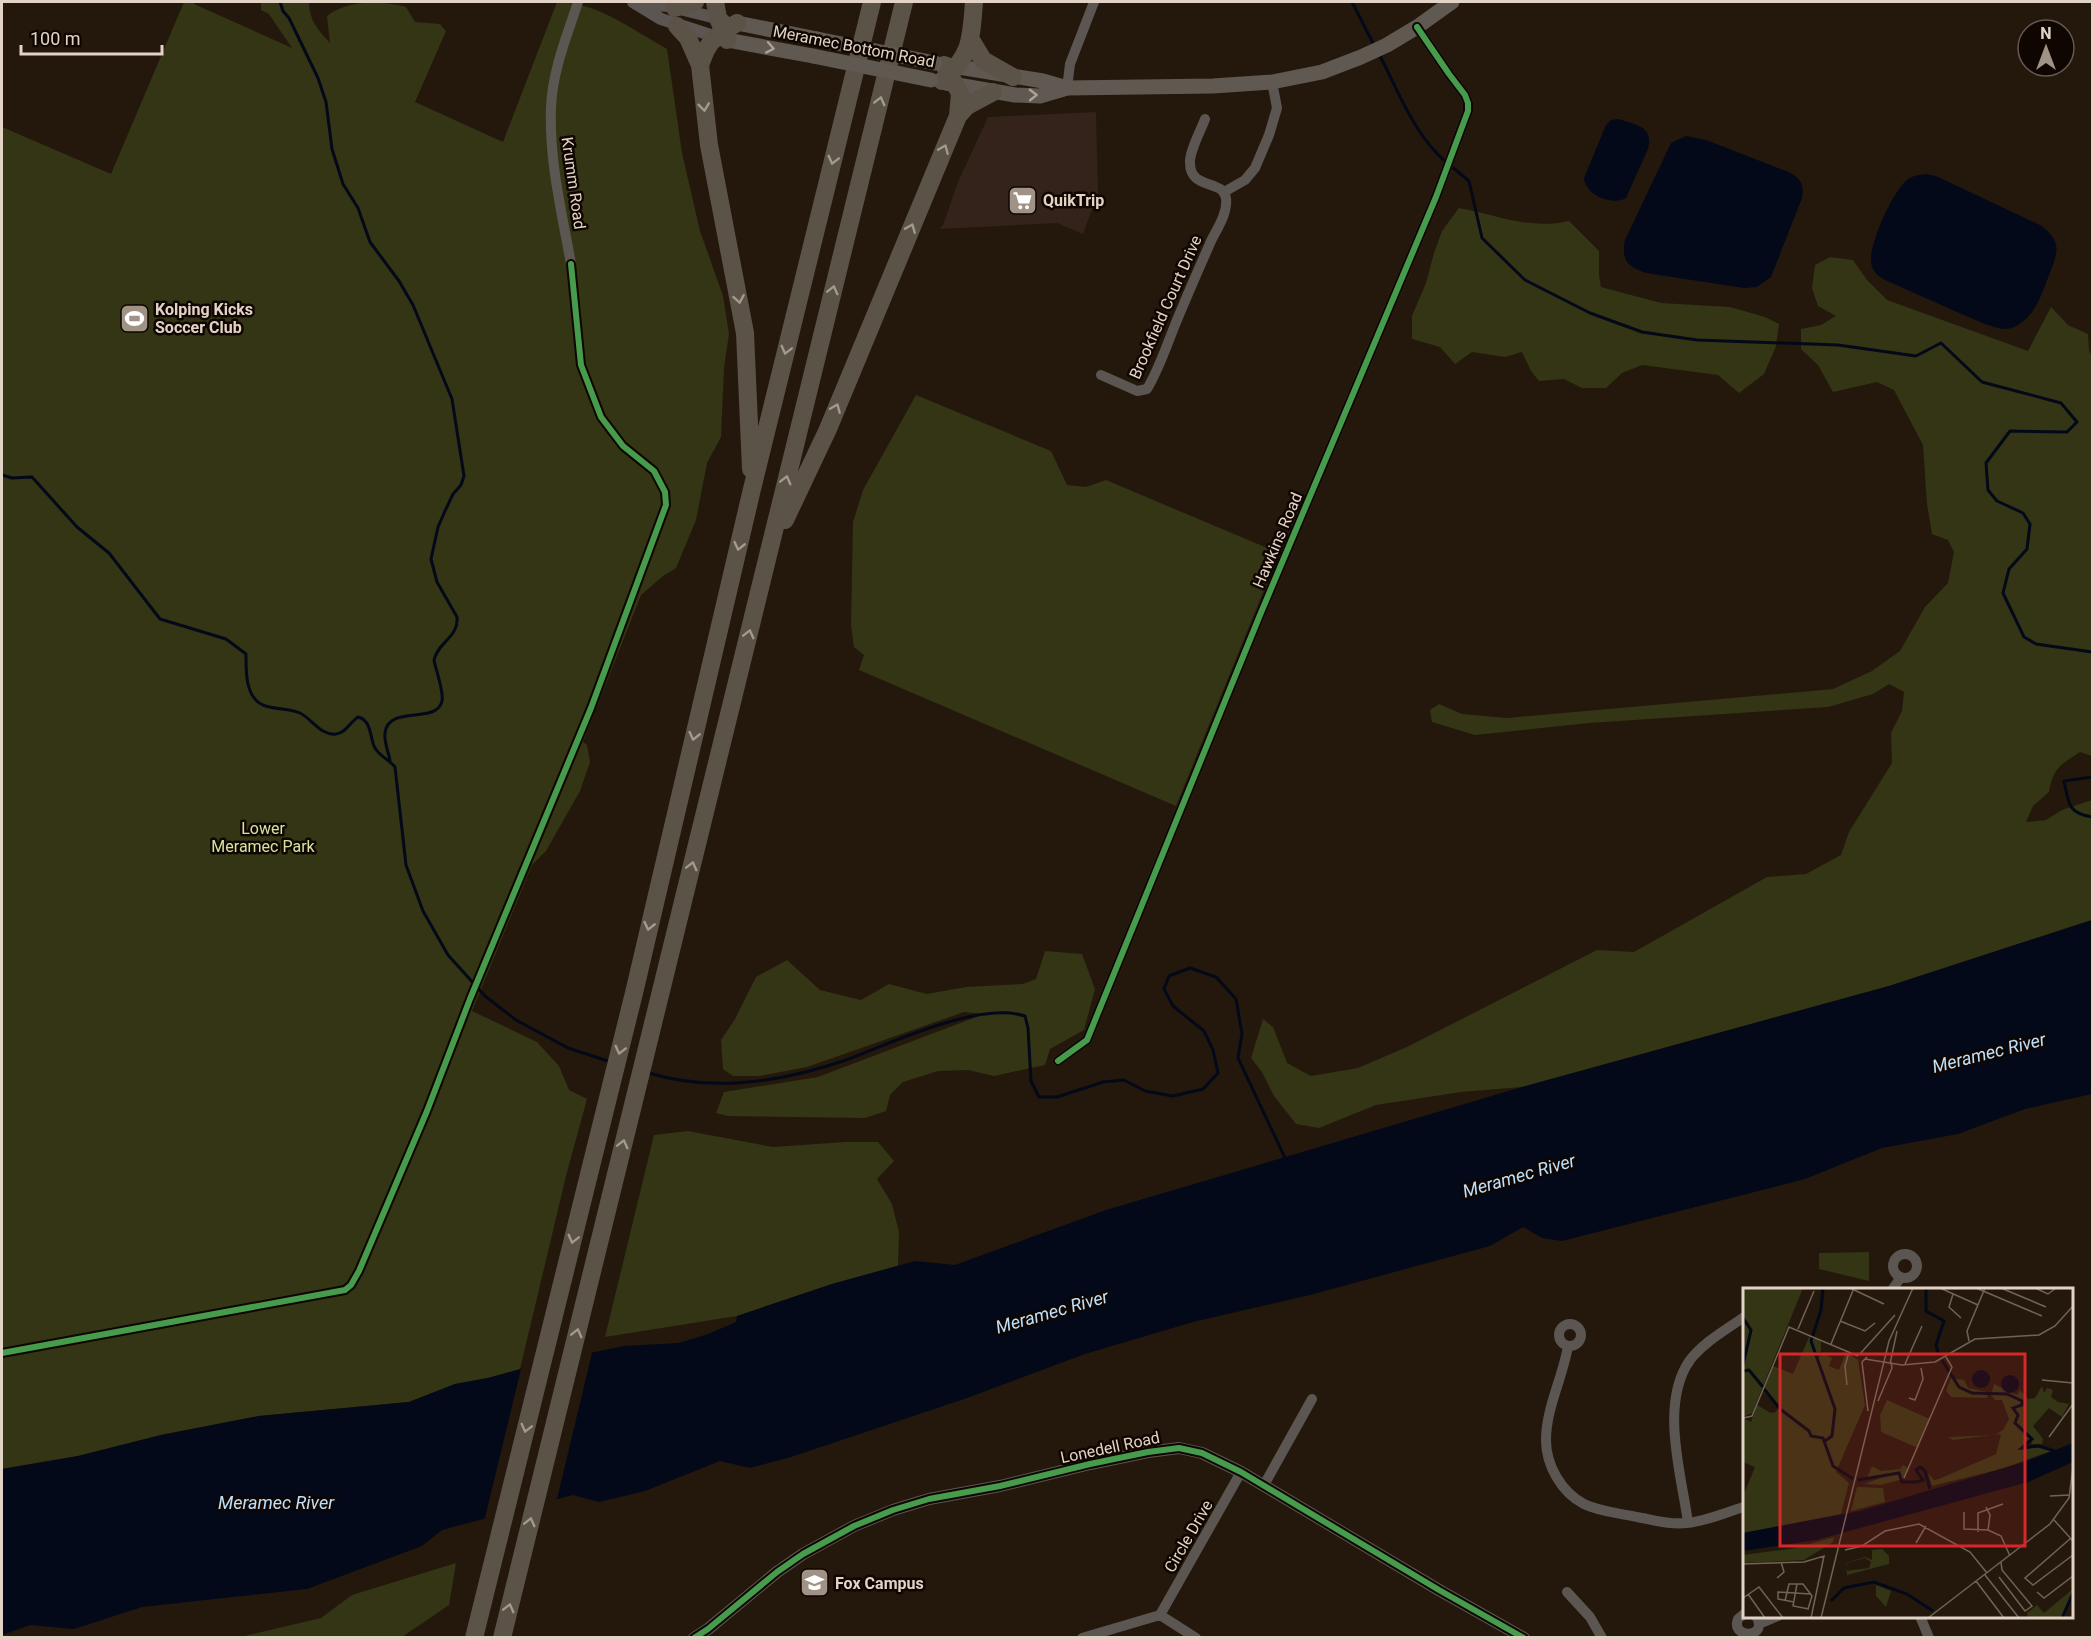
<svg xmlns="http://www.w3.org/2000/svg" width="2094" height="1639" font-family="Roboto,sans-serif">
  <rect width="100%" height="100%" fill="#24180c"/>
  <path fill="#33231a" d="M 1096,112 L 1098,193 L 1083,234 L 1057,223 L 940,229 L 943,225 L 958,182 L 988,117 Z"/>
  <path fill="#333514" d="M 184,2 L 194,2 L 194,4 L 292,48 L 269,14 L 261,10 L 261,2 L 309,2 C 309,20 318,30 330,43 L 327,16 C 348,0 381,0 406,7 L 415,22 L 440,24 L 446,31 L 415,102 L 503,142 L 557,2 C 597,2 633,30 667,49 L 682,153 L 700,231 L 723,296 L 729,334 L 724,368 L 721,437 L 707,463 L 696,520 L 676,568 L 663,576 L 641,595 L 583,742 L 587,745 L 590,762 L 580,791 L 546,851 L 532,865 L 472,1011 L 537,1042 L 559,1066 L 569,1090 L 587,1099 L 567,1172 L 520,1369 L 488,1378 L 455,1384 L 409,1402 L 259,1416 L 161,1435 L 78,1456 L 2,1469 L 2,127 L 111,174 Z
    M 1459,208 C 1498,215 1528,230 1569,221 L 1599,251 L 1599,275 L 1601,287 L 1661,303 L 1730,307 L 1765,317 L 1779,324 L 1776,346 L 1764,374 L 1739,393 L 1718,375 L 1642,365 L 1622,373 L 1606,388 L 1582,388 L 1564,379 L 1539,381 L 1531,371 L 1522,352 L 1505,357 L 1472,352 L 1455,364 L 1440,347 L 1412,339 L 1412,316 L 1426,283 L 1434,253 L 1442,231 Z
    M 1830,257 L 1853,260 L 1867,280 L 1887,300 L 2028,351 L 2051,307 L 2068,325 L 2088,334 L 2089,350 L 2092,357 L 2092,756 L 2080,752 C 2060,765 2053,768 2049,792 L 2033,806 L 2026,822 L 2046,820 L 2062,810 L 2092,800 L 2092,920 L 1889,986 L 1522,1087 L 1461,1092 L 1376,1105 L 1319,1128 L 1296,1124 L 1274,1096 L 1262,1072 L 1251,1058 L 1263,1019 L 1273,1027 L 1287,1063 L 1311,1076 L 1358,1068 L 1407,1047 L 1597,950 L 1634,952 L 1767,877 L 1806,874 L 1841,855 L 1849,832 L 1892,763 L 1891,733 L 1902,711 L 1904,692 L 1889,684 L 1873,694 L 1828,707 L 1589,723 L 1475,735 L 1432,722 L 1430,710 L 1439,704 L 1462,714 L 1507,718 L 1833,689 L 1872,671 L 1900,651 L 1925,607 L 1948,583 L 1954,552 L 1948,540 L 1932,534 L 1927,504 L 1923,445 L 1894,390 L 1877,382 L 1833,392 L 1818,365 L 1801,349 L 1801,329 L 1821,325 L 1836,316 L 1818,306 L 1812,288 L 1815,265 Z
    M 916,395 L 1051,451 L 1067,485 L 1086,487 L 1106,480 L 1279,553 L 1176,806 L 859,670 L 864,655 L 854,647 L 851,625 L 853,522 L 863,490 Z
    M 1045,951 L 1082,954 L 1095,989 L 1084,1030 L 1050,1049 L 1045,1065 L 994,1076 L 968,1070 L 938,1071 L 903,1082 L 890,1095 L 886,1111 L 865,1118 L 728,1116 L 716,1113 L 724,1092 L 818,1077 L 984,1014 L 964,1012 L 807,1067 L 760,1076 L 733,1076 L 723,1069 L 721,1040 L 735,1019 L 756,977 L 787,960 L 820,990 L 861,1000 L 889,984 L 927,994 L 966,987 L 1023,984 L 1036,979 Z
    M 688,1131 L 773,1147 L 845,1142 L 878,1142 L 894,1161 L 877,1179 L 892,1204 L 899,1232 L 898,1266 L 832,1284 L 737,1316 L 605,1337 L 654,1135 Z
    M 1869,1252 L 1869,1281 L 1819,1269 L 1819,1253 Z
    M 456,1563 L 449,1605 L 402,1637 L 240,1637 L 321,1618 L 352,1595 Z"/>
  <path fill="#030918" d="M 1619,119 C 1636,125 1654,126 1648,149 L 1626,198 C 1612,206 1585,195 1584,178 L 1606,125 L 1611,120 Z
    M 1686,136 L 1706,140 L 1791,173 C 1802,180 1804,185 1802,198 L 1771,277 L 1757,287 L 1744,288 L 1646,273 C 1628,267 1621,261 1625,240 L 1671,143 Z
    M 1926,174 L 1936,176 L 2042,226 C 2060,241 2059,249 2051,270 C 2044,287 2038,311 2022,322 C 2017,326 2012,329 2005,329 C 1990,328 1972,318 1957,312 C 1933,301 1909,291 1885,280 C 1878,276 1872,271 1871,262 C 1869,244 1893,190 1908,179 C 1914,175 1920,175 1926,174 Z
    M 2092,920 L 2092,1094 L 2025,1109 L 1958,1134 L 1882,1148 L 1805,1179 L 1562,1241 L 1542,1238 L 1523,1227 L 1490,1246 L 1310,1295 L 1193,1322 L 1085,1354 L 967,1398 L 791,1457 L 750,1468 L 720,1461 L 645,1491 L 599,1502 L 573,1495 L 442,1530 L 422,1546 L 307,1589 L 142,1607 L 74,1629 L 30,1625 L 2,1635 L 2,1469 L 78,1456 L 161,1435 L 259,1416 L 409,1402 L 455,1384 L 488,1378 L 542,1363 L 624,1346 L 679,1343 L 708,1334 L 736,1322 L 737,1316 L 832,1284 L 915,1261 L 955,1265 L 1106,1210 L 1522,1087 L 1889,986 Z"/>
  <path fill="#24180c" d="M 593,1349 L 556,1503 L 484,1522 L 522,1365 Z"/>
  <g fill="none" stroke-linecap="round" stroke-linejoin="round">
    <path stroke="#030918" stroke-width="3" d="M 280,2 L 283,11 L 289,18 L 318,78 L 326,102 L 332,149 L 343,184 L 358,208 L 370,242 L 399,281 L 413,305 L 452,399 L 464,476 L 461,485 L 453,494 L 445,511 L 438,527 L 431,559 L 437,582 L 457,617 C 459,637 438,642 434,660 C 436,671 444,691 442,701 C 437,725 388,704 385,733 C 384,742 388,751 390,760
      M 1352,2 L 1374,45
      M 1379,54 C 1398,90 1414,135 1446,162
      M 1451,166 L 1469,181 L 1482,238 L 1525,280 L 1590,313 L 1642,332 L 1697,340 L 1838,345 L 1916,356 L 1941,343 L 1982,382 L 2061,403 L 2077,422 L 2067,432 L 2010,431 L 1986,463 L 1988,490 L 1997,501 L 2023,513 L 2030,524 L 2027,549 L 2009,569 L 2003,593 L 2024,637 L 2036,644 L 2092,652
      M 2,475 L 12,478 L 32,477 L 77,527 L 109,553 L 160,619 L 226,639 L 246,654 C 246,671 245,697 263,705 C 275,710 289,708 300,713 C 312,719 321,736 336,734 C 346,733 351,721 358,717 C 371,720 370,736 374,746 C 378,756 389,759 395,767 L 406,865 L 423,911 L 448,955 L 485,996 L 516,1020 L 568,1048 L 611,1062
      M 2092,777 L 2064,781 C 2069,803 2067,813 2092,817
      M 649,1073 C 714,1093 782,1082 846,1060 C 891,1043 979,1001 1025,1016 L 1028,1028 L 1031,1081 L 1039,1097 L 1057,1097 L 1103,1082 L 1124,1080 L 1145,1091 L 1173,1096 L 1203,1089 L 1218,1073 L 1213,1050 L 1204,1031 L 1173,1006 L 1164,989 L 1169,976 L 1190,968 L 1216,977 L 1236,999 L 1242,1034 L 1238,1058 L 1286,1160"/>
    <path stroke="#5b5651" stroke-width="10" d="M 1067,88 L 1070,64 L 1094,2
      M 1224,192 L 1245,180 L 1255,168 L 1269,135 L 1277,108 L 1272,82
      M 571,264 C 562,213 549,161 551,108 C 552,72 567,36 578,2
      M 1101,375 L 1137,391 L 1147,389 C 1158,371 1165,350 1173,330 C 1185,300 1198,271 1211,241 C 1217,229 1228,213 1226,198 C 1223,179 1190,190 1190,163 C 1189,152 1201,130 1205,119
      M 1058,1061 L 1087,1040 L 1260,615 L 1436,197 L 1468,111 L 1468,103 L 1465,95 L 1449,74 L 1417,27
      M1893 1266a12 12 0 1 1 24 0a12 12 0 1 1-24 0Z
      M 1892,1290 L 1901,1277
      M1559 1335a11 11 0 1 1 22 0a11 11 0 1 1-22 0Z
      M 1568,1346 C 1563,1377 1546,1408 1546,1440 C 1546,1465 1561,1492 1584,1504 C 1600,1512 1620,1513 1637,1517 C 1654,1520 1670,1525 1687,1523 C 1707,1521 1726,1512 1744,1507
      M 1264,1485 L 1312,1399
      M 1688,1523 C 1682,1476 1659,1404 1690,1360 C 1704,1342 1726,1330 1744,1317
      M 1567,1592 L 1590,1617 L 1602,1638
      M 1744,1614 L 1738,1619 C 1730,1639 1770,1639 1756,1616
      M 1160,1615 L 1241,1472
      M 1920,1616 L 1929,1638
      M 1759,1624 L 1778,1616
      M 1082,1638 L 1160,1615 L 1196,1638"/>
    <path stroke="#5b5651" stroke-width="12" d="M 633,2 L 661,19 L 720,38
      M 641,4 L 668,6 L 724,20
      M 694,1638 L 708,1629 L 777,1572 L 803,1554 L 854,1526 L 893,1510 L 929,1499 L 1000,1486 L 1090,1464 L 1148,1452 L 1179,1448 L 1202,1453 L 1241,1472 L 1439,1590 L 1524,1638"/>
    <path stroke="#5f5952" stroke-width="15" d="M 737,23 L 817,39
      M 727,40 L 813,56
      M 947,65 L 1043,81 L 1067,88 L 1213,86 L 1272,82 L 1322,72 L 1361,57 L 1387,45 L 1417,27 L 1452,2
      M 946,83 L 1015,95 L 1040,96 L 1067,88"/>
    <path stroke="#5b5248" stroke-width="18" d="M 715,2 L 718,18 L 727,40
      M 675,8 L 695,2
      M 737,23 L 723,31 L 711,42 L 706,50 L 700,65 L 709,145 L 745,333 L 751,469
      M 677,26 L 688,38 L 700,65
      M 971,40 L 983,60 L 1013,77
      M 942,81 C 972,56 971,38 974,2
      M 958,116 L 967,106 L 993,92
      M 785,520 L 828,429 L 958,116 L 960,93 L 944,65
      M 474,1638 L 634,993 L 752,489 L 872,2
      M 502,1638 L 904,2"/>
    <path stroke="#5f5952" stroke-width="15" d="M 817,39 L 935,63
      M 813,56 L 931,80"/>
    <defs>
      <path id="cycleway" d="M 1058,1061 L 1087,1040 L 1260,615 L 1436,197 L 1468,111 L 1468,103 L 1465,95 L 1449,74 L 1417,27
        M 2,1353 L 345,1290 L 351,1285 L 359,1271 L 427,1111 L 470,999 L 591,708 L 666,505 L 665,492 L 654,471 L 623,446 L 601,417 L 581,365 L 571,264
        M 694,1638 L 708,1629 L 777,1572 L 803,1554 L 854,1526 L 893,1510 L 929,1499 L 1000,1486 L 1090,1464 L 1148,1452 L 1179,1448 L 1202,1453 L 1241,1472 L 1439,1590 L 1524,1638"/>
    </defs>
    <use href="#cycleway" stroke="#0f0601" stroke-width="10"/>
    <use href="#cycleway" stroke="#469c4c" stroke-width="6"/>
  </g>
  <defs><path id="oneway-chevron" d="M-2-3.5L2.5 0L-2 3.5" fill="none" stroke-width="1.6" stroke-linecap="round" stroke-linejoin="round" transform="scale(1.5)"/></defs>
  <g stroke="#aea298">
    <use href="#oneway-chevron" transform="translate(770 48) rotate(11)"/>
    <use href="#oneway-chevron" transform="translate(1033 95) rotate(-1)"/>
  </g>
  <g stroke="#a6998d">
    <use href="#oneway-chevron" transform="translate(880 101) rotate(-76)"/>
    <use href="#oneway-chevron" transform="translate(704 107) rotate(83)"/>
    <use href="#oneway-chevron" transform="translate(944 149) rotate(-67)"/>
    <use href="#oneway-chevron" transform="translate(833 160) rotate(104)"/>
    <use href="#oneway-chevron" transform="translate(911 228) rotate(-68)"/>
    <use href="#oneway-chevron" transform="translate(833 290) rotate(-76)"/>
    <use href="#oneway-chevron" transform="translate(739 299) rotate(80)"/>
    <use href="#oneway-chevron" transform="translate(786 350) rotate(104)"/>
    <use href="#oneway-chevron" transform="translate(836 408) rotate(-67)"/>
    <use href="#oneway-chevron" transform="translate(786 480) rotate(-76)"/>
    <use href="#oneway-chevron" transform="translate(739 546) rotate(103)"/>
    <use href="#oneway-chevron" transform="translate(749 634) rotate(-76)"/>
    <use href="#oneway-chevron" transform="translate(694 736) rotate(103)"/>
    <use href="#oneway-chevron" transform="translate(692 866) rotate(-76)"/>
    <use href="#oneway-chevron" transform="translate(649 926) rotate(103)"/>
    <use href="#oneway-chevron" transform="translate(620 1050) rotate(104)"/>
    <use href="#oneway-chevron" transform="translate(623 1144) rotate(-76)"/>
    <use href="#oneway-chevron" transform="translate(573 1239) rotate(104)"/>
    <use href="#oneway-chevron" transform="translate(577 1333) rotate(-76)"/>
    <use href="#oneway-chevron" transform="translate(526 1428) rotate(104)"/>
    <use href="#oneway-chevron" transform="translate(530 1522) rotate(-76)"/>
    <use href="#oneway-chevron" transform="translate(509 1608) rotate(-76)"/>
  </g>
  <defs>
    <symbol id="supermarket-square" viewBox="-11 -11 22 22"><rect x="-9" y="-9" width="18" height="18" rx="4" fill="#a09285" stroke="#0f0601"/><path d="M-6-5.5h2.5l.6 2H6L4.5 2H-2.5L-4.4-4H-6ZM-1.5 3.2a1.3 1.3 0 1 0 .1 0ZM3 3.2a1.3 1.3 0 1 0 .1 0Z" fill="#fff"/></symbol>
    <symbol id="stadium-square" viewBox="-11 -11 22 22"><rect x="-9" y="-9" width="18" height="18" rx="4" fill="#a09285" stroke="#0f0601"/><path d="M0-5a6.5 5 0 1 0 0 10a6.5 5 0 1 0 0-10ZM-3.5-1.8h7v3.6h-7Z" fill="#fff"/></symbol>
    <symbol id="school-square" viewBox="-11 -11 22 22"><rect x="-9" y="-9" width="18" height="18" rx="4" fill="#a09285" stroke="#0f0601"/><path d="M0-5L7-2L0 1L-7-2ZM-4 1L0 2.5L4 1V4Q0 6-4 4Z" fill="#fff"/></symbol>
  </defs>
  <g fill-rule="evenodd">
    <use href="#supermarket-square" x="1006" y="184" width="33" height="33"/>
    <use href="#stadium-square" x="118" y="302" width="33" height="33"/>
    <use href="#school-square" x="798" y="1566" width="33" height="33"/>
  </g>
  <g text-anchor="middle" stroke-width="5" stroke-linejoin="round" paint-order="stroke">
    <g font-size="16" fill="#e3d3c6" stroke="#0f0601">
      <text transform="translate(854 46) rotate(11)" y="6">Meramec Bottom Road</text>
      <text transform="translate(574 183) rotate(82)" y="6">Krumm Road</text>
      <text transform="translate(1165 307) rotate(-66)" y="6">Brookfield Court Drive</text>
      <text transform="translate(1277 540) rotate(-67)" y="6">Hawkins Road</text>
      <text transform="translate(1110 1447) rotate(-12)" y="6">Lonedell Road</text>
      <text transform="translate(1188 1536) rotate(-60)" y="6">Circle Drive</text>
    </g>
    <g font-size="16" font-weight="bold" fill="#e3d3c6" stroke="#0f0601" text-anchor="start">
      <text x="1043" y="206">QuikTrip</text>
      <text x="155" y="315">Kolping Kicks<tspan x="155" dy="18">Soccer Club</tspan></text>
      <text x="835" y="1589">Fox Campus</text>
    </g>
    <g font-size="16" fill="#d6e39e" stroke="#0f0601">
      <text x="263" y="834">Lower<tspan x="263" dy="18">Meramec Park</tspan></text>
    </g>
    <g font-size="18" font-style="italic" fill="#bee0fd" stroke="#0f0601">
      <text transform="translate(1989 1053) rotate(-14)" y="6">Meramec River</text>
      <text transform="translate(1519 1176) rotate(-16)" y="6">Meramec River</text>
      <text transform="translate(1052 1312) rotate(-16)" y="6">Meramec River</text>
      <text x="276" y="1509">Meramec River</text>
    </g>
  </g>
  <g transform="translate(1743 1288)">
    <rect width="330" height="330" fill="#24180c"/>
    <path d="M 0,0 L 60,0 L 9,125 L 0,129 ZM 67,47 L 78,54 L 78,63 L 73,66 L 75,70 L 81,66 L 89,70 L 86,78 L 96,82 L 103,64 L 115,72 L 122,117 L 93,184 L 106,195 L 98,226 L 0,245 L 0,208 L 12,179 L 0,174 L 0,130 L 8,134 L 14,117 L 28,125 L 33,124 L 35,120 L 20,103 L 30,78 L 50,86 ZM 208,90 L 221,92 L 225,100 L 245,104 L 244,110 L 208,109 L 203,103 ZM 251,96 L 274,107 L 277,102 L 285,111 L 292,110 L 299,98 L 301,105 L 304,100 L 310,102 L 308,109 L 315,114 L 326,116 L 319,129 L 306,120 L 290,138 L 300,151 L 299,156 L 289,156 L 288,149 L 275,162 L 295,159 L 308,163 L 258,181 L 189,198 L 185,185 L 191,192 L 196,191 L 253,166 L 258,146 L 210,152 L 205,149 L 252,147 L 260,142 L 266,131 L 259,112 L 252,112 L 248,107 ZM 144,112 L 187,131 L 175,160 L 138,144 L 137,127 ZM 160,177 L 165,180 L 160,191 L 138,197 L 121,196 L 151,185 L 123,192 L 129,178 L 138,183 L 157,181 ZM 114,199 L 140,200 L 142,214 L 108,223 ZM 91,249 L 90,254 L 61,272 L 0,275 L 0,267 L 53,260 ZM 139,261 L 146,268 L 146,276 L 104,287 L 103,275 L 122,269 L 129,272 L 129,262 ZM 122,270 L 128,274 L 126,280 L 103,283 L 104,275 ZM 133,297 L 148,303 L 143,319 L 133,308 ZM 330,301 L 321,330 L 285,330 L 284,325 L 294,317 L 301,325 Z" fill="#333514" fill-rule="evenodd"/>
    <path d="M229 91a9 9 0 1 1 18 0a9 9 0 1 1-18 0ZM258 96a9 9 0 1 1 18 0a9 9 0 1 1-18 0ZM 330,155 L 330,174 L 285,194 L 73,252 L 0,263 L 0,245 L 117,223 L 281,174 Z" fill="#030918"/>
    <path fill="none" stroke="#030918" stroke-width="3" d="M 80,0 L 78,22 L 68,53 L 92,121 L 89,148 L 82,153M 183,0 L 183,23 L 201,33 L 193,57 L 196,68M 0,30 L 8,42 L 0,77M 199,72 L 216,99 L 229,105 L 264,106 L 279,113 L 279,117 L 270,120 L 275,127 L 272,135 L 289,151 L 279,160 L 296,158 L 312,163M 0,83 L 6,82 L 20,99M 21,101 L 37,121 L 66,143 L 68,148 L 80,150 L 90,178 L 110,191M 115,192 L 156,185 L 159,194 L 174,194 L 180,192 L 173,182 L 177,179 L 182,183 L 187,201M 88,313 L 101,300 L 131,294 L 164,306 L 190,323M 319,330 L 330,305"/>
    <path fill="none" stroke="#706356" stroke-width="1.5" d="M 107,0 L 141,16M 197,0 L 235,17M 233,0 L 299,28M 258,0 L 303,19M 292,0 L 305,6 L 313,0M 210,6 L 206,19 L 218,30M 97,33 L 122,43 L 132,35M 55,41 L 71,3M 226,53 L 224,43 L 242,0M 88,56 L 111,0M 116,67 L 152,27M 124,69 L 119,74 L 125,123M 122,71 L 159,77 L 192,74 L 232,51 L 296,47 L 312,38 L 330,18M 147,76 L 154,43M 162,76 L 179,38M 299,92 L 330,95M 104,97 L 102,78 L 106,64M 166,110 L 172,112 L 180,91 L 178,80M 135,113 L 149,80 L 148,74M 0,130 L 9,128 L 46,39 L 115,68M 306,149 L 330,116M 161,190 L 209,79 L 203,69M 307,208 L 326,207M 243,219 L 247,227 L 245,242M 221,224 L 221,241 L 245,242 L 258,248 L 267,268M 311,232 L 330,253M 235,244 L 235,225 L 260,216M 328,250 L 282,290 L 290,297 L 330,267M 173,255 L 183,238M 102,262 L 119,258 L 142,243 L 176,236 L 227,264 L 244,285M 0,276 L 61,274 L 81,268 L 68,330M 242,287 L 276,330M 256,289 L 282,323 L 289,318 L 259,282 L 258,274M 34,290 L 41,284 L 38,274M 233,293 L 261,330M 54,296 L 50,318 L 66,321M 294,304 L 301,310 L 330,288M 5,306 L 22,330M 0,310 L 16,299 L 40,330M 42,313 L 46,296 L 60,296 L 69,308 L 65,321M 51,314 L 35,311 L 35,304 L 68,306M 78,330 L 146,53 L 170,0M 185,330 L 307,236 L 326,210 L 330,179"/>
    <path fill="#d62828" fill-opacity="0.15" stroke="#d62828" stroke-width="3" d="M 37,66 L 282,66 L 282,258 L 37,258 Z"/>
    <rect width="330" height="330" fill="none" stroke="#e3d3c6" stroke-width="3"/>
  </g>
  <rect width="2094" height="1639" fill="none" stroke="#e3d3c6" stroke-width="6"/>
  <g transform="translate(2046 48)"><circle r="28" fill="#0f0601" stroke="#645850" stroke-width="1.5"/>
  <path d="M0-4.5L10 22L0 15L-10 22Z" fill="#a09285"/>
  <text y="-9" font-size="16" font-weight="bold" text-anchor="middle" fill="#e3d3c6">N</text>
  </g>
  <path d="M21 45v9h141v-9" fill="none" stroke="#e3d3c6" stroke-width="3"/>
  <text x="30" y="45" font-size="18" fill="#e3d3c6" stroke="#0f0601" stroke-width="4.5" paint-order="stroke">100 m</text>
</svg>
